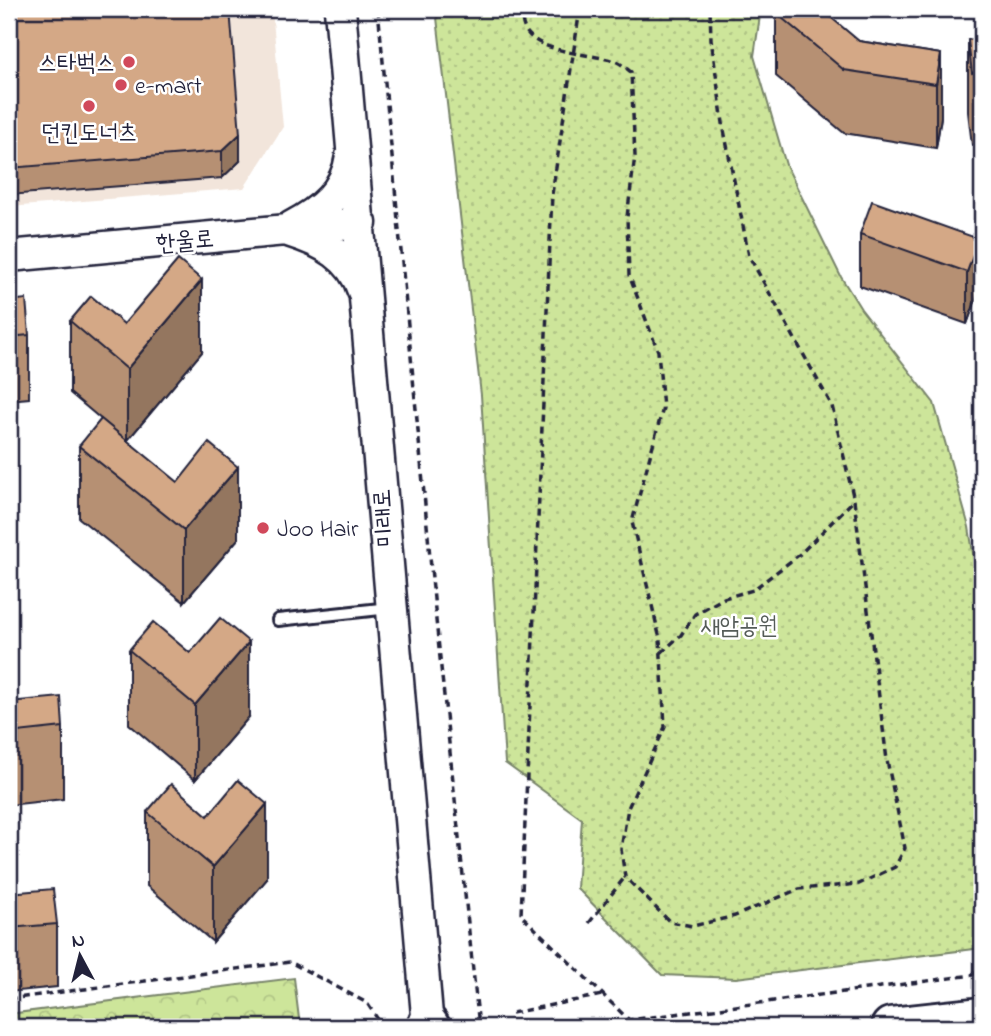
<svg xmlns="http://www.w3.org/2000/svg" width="991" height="1036" font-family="'Indie Flower','Poor Story',sans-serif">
  <defs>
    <pattern id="forest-crowns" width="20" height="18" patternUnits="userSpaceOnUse" patternTransform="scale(1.75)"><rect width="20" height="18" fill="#cde59a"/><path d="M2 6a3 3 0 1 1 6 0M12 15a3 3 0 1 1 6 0" fill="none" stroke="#b0c486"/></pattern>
    <pattern id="park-dots" width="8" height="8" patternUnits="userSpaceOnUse" patternTransform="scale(1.75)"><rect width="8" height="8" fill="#cde59a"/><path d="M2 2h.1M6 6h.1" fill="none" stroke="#b0c486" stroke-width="1.8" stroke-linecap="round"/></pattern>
  </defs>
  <rect width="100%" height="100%" fill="#fff"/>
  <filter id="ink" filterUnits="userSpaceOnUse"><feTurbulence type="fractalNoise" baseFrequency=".0143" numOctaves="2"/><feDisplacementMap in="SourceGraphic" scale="14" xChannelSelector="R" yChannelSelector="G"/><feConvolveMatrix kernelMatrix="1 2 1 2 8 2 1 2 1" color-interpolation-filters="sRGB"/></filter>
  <g filter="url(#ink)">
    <path fill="#f2e5db" d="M 9,9 L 272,9 L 283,127 L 244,188 L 9,207 Z"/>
    <path fill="url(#forest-crowns)" stroke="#78846a" stroke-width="2" d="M 294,978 L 300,1027 L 9,1027 L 9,1014 Z"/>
    <path fill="url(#park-dots)" stroke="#78846a" stroke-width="2" d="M 436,9 L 761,9 L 754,56 L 786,165 L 841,277 L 861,309 L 934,403 L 969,527 L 982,611 L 982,948 L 736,978 L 662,975 L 577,888 L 582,819 L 505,763 L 481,395 Z"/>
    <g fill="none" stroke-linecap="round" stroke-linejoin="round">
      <defs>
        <path id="lane" d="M 278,620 L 390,608"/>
        <path id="secondary" d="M 340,9 L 428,1027
          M 291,227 C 321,211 346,192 351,156
          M 291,232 C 323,242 352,257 363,291
          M 9,256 L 361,223"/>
        <path id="highway" d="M 427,1027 L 428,1024 L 430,1027
          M 891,1027 L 982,1017"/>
      </defs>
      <use href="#lane" stroke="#22223b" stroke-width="16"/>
      <use href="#secondary" stroke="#22223b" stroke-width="35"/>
      <use href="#highway" stroke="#22223b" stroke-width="44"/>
      <path stroke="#22223b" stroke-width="3.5" stroke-dasharray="7 5" stroke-linecap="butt" d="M 378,9 L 436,620 L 479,1027
        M 523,9 C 513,56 590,51 617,62 C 622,64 627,69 631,72 L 635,156 L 627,217 L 629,275 L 658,351 L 663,408 L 632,522 L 660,639 L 665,727 L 628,808 L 621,849 L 625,877 L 670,922 L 693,926 L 735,916 L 799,889 L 859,884 L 895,867 L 905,848 L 887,760 L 854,500 L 832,406 L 749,256 L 724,130 L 711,39 L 710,9
        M 580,9 L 552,194 L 521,915 L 629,1020 L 973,975 L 982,966
        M 661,653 L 681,635 L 695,614 L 724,598 L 753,590 L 800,554 L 853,501
        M 589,923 L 625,877
        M 9,999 L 290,962 L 367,1003 L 379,1021
        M 512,1013 L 602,995"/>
      <use href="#lane" stroke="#fff" stroke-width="10"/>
      <use href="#secondary" stroke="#fff" stroke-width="30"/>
      <use href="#highway" stroke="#fff" stroke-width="38"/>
    </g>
    <path fill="#b69073" stroke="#22223b" stroke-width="2" d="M 9,9 L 240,161 L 222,178 L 9,195 Z
      M 776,13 L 859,41 L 941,54 L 941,117 L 936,148 L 844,133 L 776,76 Z
      M 982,38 L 982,143 L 972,145 L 968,112 L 968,40 Z
      M 860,234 L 979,239 L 979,291 L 967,324 L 860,286 Z
      M 9,301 L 29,335 L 29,398 L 9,400 Z
      M 70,321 L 124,324 L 202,352 L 127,441 L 70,393 Z
      M 79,446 L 178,482 L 238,539 L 184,602 L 79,518 Z
      M 982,450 L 982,524 L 981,523 Z
      M 129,650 L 249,717 L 195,780 L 129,724 Z
      M 9,702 L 63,727 L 63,799 L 9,805 Z
      M 147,812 L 267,879 L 213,942 L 147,886 Z
      M 9,893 L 57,924 L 57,987 L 9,992 Z"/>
    <path fill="#94765e" stroke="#22223b" stroke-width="2" d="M 941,54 L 941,117 L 936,148 L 936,84 Z
      M 240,134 L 240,161 L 222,178 L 222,151 Z
      M 979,239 L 979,291 L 967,324 L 967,272 Z
      M 202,280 L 202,352 L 127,441 L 127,369 Z
      M 238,467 L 238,539 L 184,602 L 184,530 Z
      M 249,642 L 249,717 L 195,780 L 195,705 Z
      M 267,804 L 267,879 L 213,942 L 213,867 Z"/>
    <path fill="#d4a886" stroke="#22223b" stroke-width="2" d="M 9,9 L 230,9 L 240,134 L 222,151 L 9,168 Z
      M 780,9 L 821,9 L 859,41 L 941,54 L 936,84 L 844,70 L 776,13 Z
      M 982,38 L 982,71 L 972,73 L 968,40 Z
      M 872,201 L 979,239 L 967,272 L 860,234 Z
      M 178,260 L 202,280 L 127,369 L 70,321 L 91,296 L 124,324 Z
      M 26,299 L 29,335 L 9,337 L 9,301 Z
      M 101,419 L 178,482 L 209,443 L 238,467 L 184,530 L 79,446 Z
      M 220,618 L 249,642 L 195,705 L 129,650 L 153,622 L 190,653 Z
      M 61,697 L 63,727 L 9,733 L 9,702 Z
      M 238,780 L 267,804 L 213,867 L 147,812 L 171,784 L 208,816 Z
      M 53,889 L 57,924 L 9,928 L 9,893 Z"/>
  </g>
  <g fill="#d1495b" stroke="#fff" stroke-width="2.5">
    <circle cx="129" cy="62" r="7"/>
    <circle cx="121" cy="85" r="7"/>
    <circle cx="89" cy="106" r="7"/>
    <circle cx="263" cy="528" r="7"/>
  </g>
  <g text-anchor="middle" stroke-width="5" stroke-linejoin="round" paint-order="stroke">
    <g font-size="24" fill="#22223b" stroke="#fff" text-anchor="start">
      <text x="115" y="70" text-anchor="end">스타벅스</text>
      <text x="135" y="93">e-mart</text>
      <text x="89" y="140" text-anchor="middle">던킨도너츠</text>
      <text x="277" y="536">Joo Hair</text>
    </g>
    <g font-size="24" fill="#22223b" stroke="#fff">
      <text transform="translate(185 240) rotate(-5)" y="8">한울로</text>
      <text transform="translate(383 518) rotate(-94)" y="8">미래로</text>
    </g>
    <g font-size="24" fill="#555c58" stroke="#fff">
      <text x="739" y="633">새암공원</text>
    </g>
  </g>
  <rect width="991" height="1036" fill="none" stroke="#fff" stroke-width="35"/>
  <rect x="18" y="18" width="956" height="1001" fill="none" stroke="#22223b" stroke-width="2.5" filter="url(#ink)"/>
  <g transform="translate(80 956) rotate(353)" stroke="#ffffff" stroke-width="5" paint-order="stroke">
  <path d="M0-5L12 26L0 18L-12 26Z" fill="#22223b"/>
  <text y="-10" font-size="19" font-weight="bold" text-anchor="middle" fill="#22223b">N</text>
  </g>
</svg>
